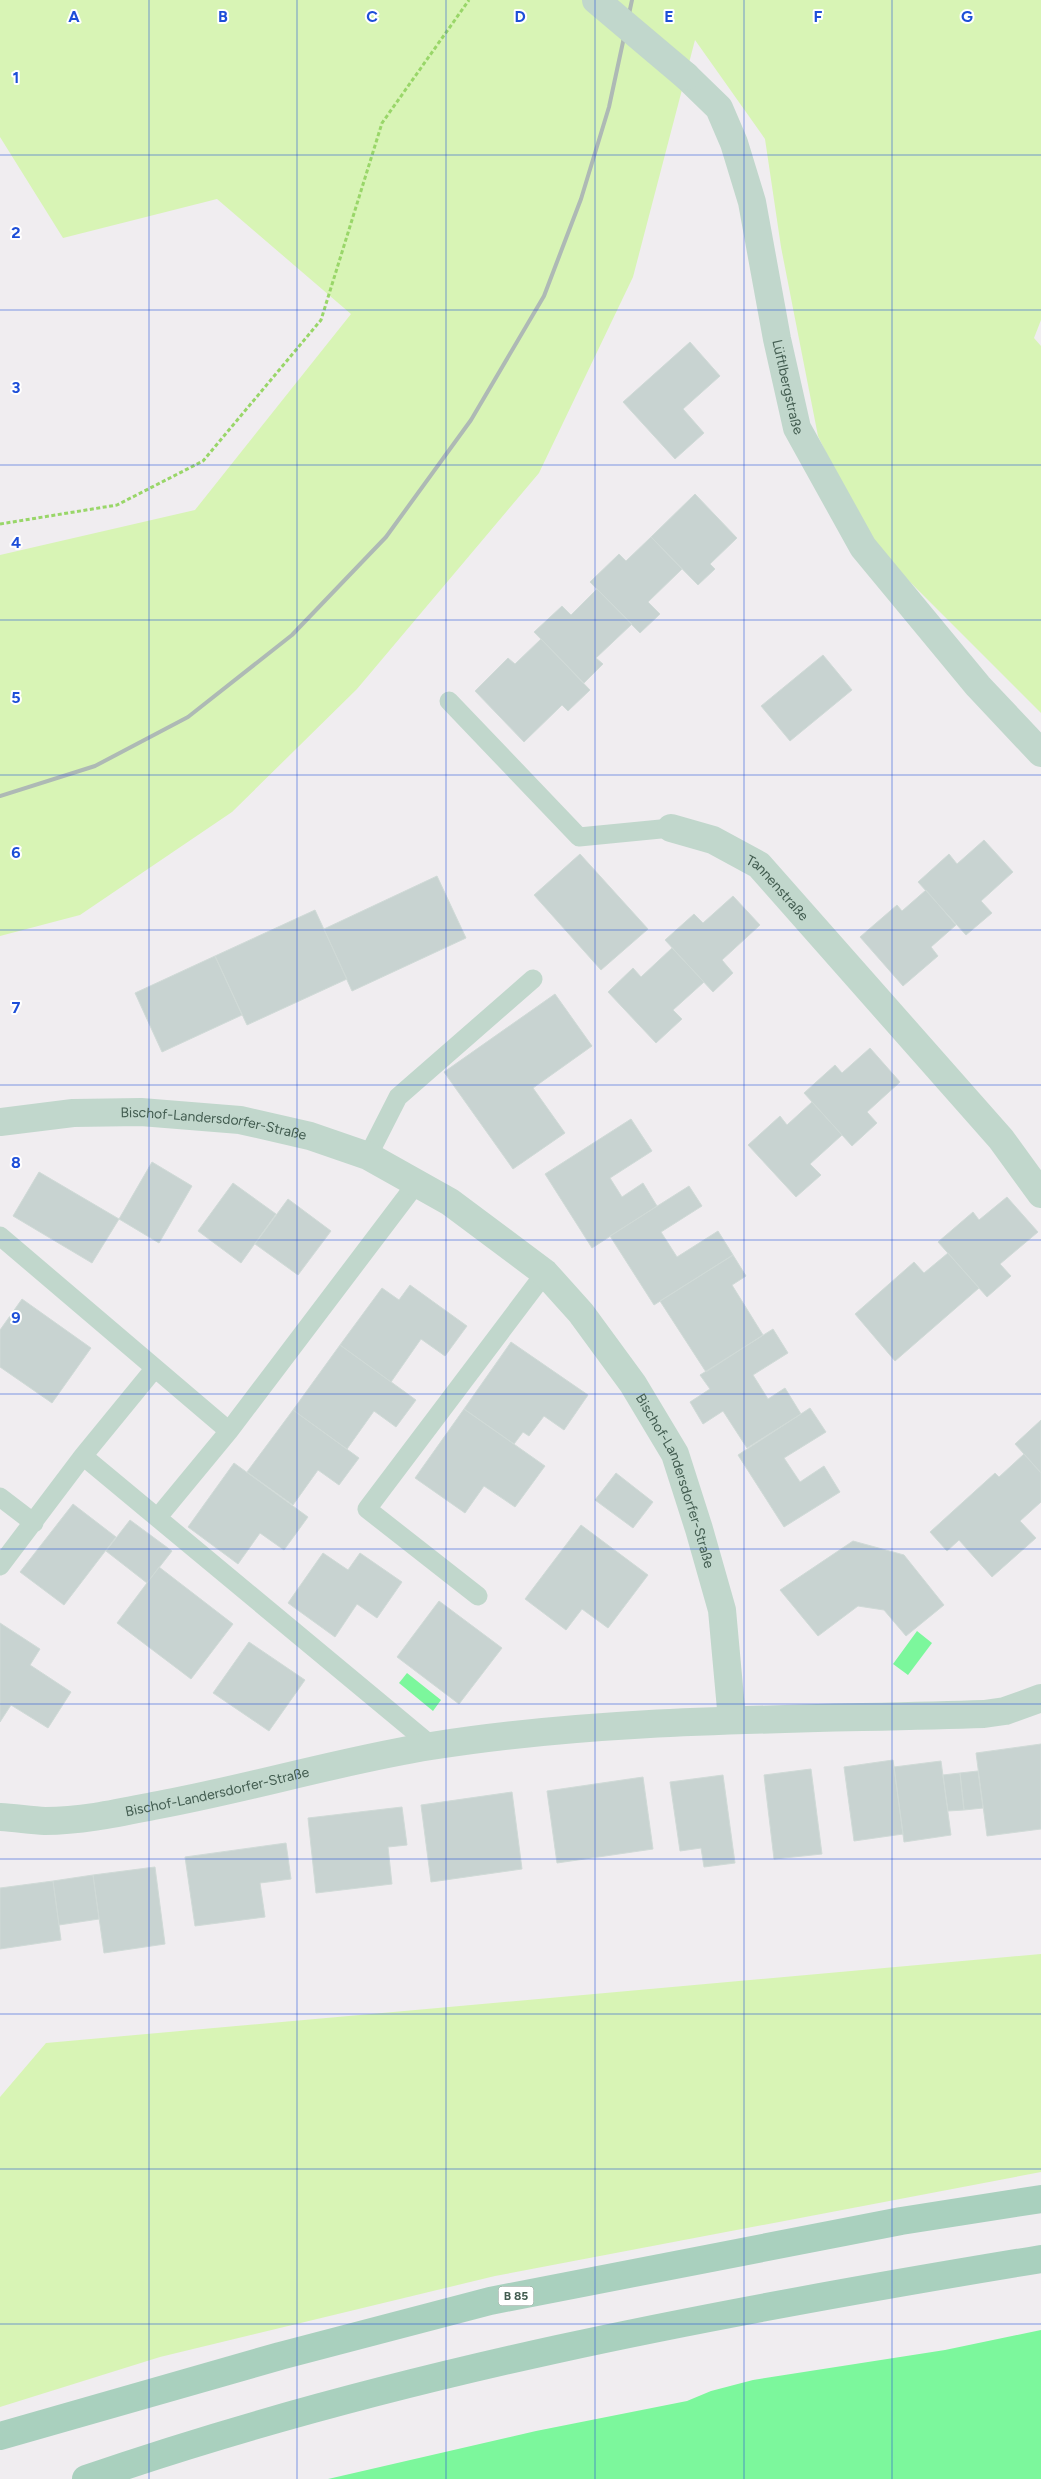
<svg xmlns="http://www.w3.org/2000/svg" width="1041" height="2479" font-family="Figtree,sans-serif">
  <rect width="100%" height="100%" fill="#f0edf0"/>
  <path fill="#d8f4b5" d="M 0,0 L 1041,0 L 1041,320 L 1034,338 L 1041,346 L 1041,713 L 868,540 L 818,436 L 781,247 L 765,139 L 695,40 L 633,277 L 539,473 L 357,689 L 232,812 L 80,915 L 0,936 L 0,555 L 195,510 L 351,314 L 217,199 L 63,238 L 0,137 Z
    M 1041,1954 L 1041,2172 L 495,2276 L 160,2357 L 0,2407 L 0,2097 L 46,2043 Z"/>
  <path fill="#7cf79c" d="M 917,1631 L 932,1643 L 908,1675 L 893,1664 Z
    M 407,1673 L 441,1700 L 433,1711 L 399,1683 Z
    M 1041,2330 L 1041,2479 L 328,2479 L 536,2431 L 687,2401 L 711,2391 L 753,2380 L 945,2350 Z"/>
  <path fill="#c8d3d1" stroke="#d0dad7" d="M 690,342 L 720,376 L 683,409 L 704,433 L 675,459 L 623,402 Z
    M 695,494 L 737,538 L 710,564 L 715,569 L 698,585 L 651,537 Z
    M 651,537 L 682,569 L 648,602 L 660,614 L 640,633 L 590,582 L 619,554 L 626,561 Z
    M 597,589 L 632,624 L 596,658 L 603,664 L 584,683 L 534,632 L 562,606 L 571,615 Z
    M 541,639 L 590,690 L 568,711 L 562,705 L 524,742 L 475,691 L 508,658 L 515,664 Z
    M 823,655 L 852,690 L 790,741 L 761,706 Z
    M 984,840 L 1013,872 L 981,901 L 992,913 L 966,935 L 918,882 L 949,854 L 957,864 Z
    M 580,854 L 648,929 L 601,970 L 534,895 Z
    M 437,876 L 466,938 L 352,991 L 324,929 Z
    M 926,890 L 956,925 L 931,947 L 938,956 L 903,986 L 860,937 L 897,905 L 902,911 Z
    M 733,896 L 760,925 L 722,960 L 733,973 L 713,992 L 665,940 L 694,914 L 703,923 Z
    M 315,910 L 347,979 L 247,1025 L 215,956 Z
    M 672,948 L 704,982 L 673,1010 L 682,1019 L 656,1043 L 608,992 L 633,968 L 641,977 Z
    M 215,956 L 242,1015 L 162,1052 L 135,993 Z
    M 555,994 L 592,1046 L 533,1088 L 565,1133 L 513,1169 L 444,1072 Z
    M 870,1048 L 900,1082 L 867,1112 L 877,1123 L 852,1146 L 804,1093 L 835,1065 L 842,1073 Z
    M 812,1102 L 842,1135 L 810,1164 L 821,1175 L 796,1197 L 748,1145 L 780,1116 L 787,1125 Z
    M 631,1119 L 652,1151 L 610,1178 L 622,1197 L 643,1183 L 657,1206 L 592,1248 L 545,1174 Z
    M 152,1162 L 192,1186 L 159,1243 L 119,1219 Z
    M 39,1172 L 119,1219 L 92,1263 L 13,1216 Z
    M 233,1183 L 276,1214 L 241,1263 L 198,1231 Z
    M 689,1186 L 702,1206 L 661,1232 L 677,1257 L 718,1231 L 733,1255 L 654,1305 L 610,1236 Z
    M 1007,1197 L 1038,1232 L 1000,1264 L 1011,1276 L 987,1297 L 938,1242 L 973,1212 L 979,1220 Z
    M 288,1199 L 331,1231 L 298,1275 L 255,1244 Z
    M 948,1253 L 979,1288 L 895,1361 L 855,1314 L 914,1262 L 924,1273 Z
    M 733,1255 L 746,1276 L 732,1285 L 763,1335 L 706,1372 L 660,1301 Z
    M 410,1285 L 467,1326 L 445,1356 L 421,1339 L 391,1382 L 340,1345 L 382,1288 L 399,1300 Z
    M 22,1299 L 91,1348 L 52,1403 L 0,1367 L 0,1330 Z
    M 773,1329 L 788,1353 L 753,1375 L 768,1399 L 785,1388 L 801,1414 L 747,1448 L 723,1411 L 703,1424 L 690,1402 L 710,1389 L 700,1375 Z
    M 511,1342 L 588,1395 L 564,1430 L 544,1416 L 529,1436 L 523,1432 L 514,1444 L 464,1409 Z
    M 340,1345 L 416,1400 L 396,1427 L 374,1411 L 347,1449 L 293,1410 Z
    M 810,1408 L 826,1432 L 784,1458 L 800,1482 L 824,1466 L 840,1492 L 784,1527 L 738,1455 Z
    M 464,1409 L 545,1466 L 515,1507 L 484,1486 L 465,1513 L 415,1478 Z
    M 293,1410 L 359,1458 L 339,1485 L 318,1470 L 293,1505 L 247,1472 Z
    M 1041,1420 L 1041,1473 L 1015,1444 Z
    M 1024,1454 L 1041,1473 L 1041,1502 L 1020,1521 L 1036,1538 L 992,1577 L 959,1540 L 947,1551 L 930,1532 L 995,1473 L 999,1477 Z
    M 234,1463 L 308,1517 L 284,1550 L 260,1533 L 238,1564 L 188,1527 Z
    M 616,1473 L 653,1502 L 633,1528 L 595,1500 Z
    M 73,1504 L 116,1537 L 64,1605 L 20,1572 Z
    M 130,1520 L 172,1551 L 147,1583 L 106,1551 Z
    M 581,1525 L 648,1575 L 608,1628 L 582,1609 L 566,1630 L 525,1599 Z
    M 853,1541 L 904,1555 L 944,1605 L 906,1636 L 884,1610 L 858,1606 L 818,1636 L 780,1590 Z
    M 323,1553 L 348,1570 L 360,1553 L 402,1582 L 377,1618 L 357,1604 L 335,1637 L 288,1603 Z
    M 159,1567 L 233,1624 L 191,1679 L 117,1623 Z
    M 439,1601 L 502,1648 L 459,1704 L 397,1657 Z
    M 0,1623 L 40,1649 L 30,1665 L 71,1692 L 48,1728 L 11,1705 L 0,1722 Z
    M 249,1642 L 305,1680 L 269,1731 L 213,1693 Z
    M 1041,1744 L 1041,1829 L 987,1836 L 976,1753 Z
    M 893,1760 L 903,1834 L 854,1841 L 844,1767 Z
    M 941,1761 L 951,1835 L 904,1842 L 894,1767 Z
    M 811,1769 L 822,1854 L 774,1859 L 764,1775 Z
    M 978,1771 L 983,1808 L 964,1810 L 960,1773 Z
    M 960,1773 L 964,1810 L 948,1811 L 943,1775 Z
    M 723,1775 L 735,1863 L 704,1867 L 701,1848 L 680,1851 L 670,1782 Z
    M 643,1777 L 653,1849 L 557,1863 L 547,1791 Z
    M 512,1792 L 522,1869 L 431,1882 L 421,1805 Z
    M 402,1807 L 407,1845 L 388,1847 L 392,1884 L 316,1893 L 308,1818 Z
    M 286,1843 L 291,1879 L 260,1883 L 265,1917 L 195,1926 L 185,1857 Z
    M 155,1867 L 165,1944 L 104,1953 L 93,1875 Z
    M 93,1875 L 99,1919 L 59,1925 L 53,1881 Z
    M 53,1881 L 61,1940 L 0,1949 L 0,1888 Z"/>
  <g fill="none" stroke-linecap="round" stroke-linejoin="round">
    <path stroke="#99d669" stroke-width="3" stroke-dasharray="4 2.5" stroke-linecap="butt" d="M 0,524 L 117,505 L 203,461 L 321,320 L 382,123 L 469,0"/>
    <path stroke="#c1d7cc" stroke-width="19" d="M 449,701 L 579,837 L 671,828
      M 368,1156 L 398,1097 L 533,979
      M 0,1236 L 229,1431
      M 83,1456 L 432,1746
      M 0,1497 L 34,1523
      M 158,1517 L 229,1431 L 416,1184
      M 0,1566 L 83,1456 L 155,1368
      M 478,1596 L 367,1509 L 545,1273"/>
    <g stroke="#c1d7cc" stroke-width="28">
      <path id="s1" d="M 671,828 L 713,840 L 759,865 L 1001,1139 L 1041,1194"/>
      <path id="s2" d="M 0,1122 L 73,1113 L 141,1112 L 240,1120 L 310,1136 L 368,1156 L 450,1202 L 545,1273 L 581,1313 L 633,1384 L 675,1454 L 699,1529 L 722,1610 L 732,1720"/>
      <path id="s3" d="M 0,1817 C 15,1818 30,1820 45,1821 C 81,1821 118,1813 153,1806 C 247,1789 338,1761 431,1746 C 613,1717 801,1720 984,1714 L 1005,1711 L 1041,1698"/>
    </g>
    <path stroke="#c1d7cc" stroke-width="28" id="s4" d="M 686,76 L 719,108 L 734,143 L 752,202 L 777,339 L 797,428 L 863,547 L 978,686 L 1041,753"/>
    <path stroke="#a9d0be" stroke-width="28" d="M 0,2436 L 280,2356 L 490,2301 L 901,2221 L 1041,2199
      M 86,2479 C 396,2372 719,2312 1041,2259"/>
    <path stroke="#aeb9b5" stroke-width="4" d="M 0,796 L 95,766 L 188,717 L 292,635 L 386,537 L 471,420 L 544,296 L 581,199 L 609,107 L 632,0"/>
    <path stroke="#c1d7cc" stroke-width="28" d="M 596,0 L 686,76"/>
  </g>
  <path fill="none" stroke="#1d4ed8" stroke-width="1" stroke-opacity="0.55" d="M 149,0 L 149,2479M 297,0 L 297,2479M 446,0 L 446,2479M 595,0 L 595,2479M 744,0 L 744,2479M 892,0 L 892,2479M 0,155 L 1041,155M 0,310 L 1041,310M 0,465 L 1041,465M 0,620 L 1041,620M 0,775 L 1041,775M 0,930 L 1041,930M 0,1085 L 1041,1085M 0,1240 L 1041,1240M 0,1394 L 1041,1394M 0,1549 L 1041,1549M 0,1704 L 1041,1704M 0,1859 L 1041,1859M 0,2014 L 1041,2014M 0,2169 L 1041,2169M 0,2324 L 1041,2324"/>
  <g text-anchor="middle" stroke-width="4" stroke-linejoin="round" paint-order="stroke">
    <rect fill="#fff" stroke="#7b8e85" stroke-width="1" x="498.5" y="2286.5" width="35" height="19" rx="4"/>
    <g font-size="12" font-weight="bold" fill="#435d51">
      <text x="516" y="2300">B 85</text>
    </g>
    <g font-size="14" fill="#435d51" stroke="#fff">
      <text dy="5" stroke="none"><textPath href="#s4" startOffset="334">Lüftlbergstraße</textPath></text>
      <text dy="5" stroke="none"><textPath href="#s1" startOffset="125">Tannenstraße</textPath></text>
      <text dy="5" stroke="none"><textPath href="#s2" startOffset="215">Bischof-Landersdorfer-Straße</textPath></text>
      <text dy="5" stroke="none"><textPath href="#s2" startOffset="835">Bischof-Landersdorfer-Straße</textPath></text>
      <text dy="5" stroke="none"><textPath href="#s3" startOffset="220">Bischof-Landersdorfer-Straße</textPath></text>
    </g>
  </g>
  <g font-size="16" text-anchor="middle" font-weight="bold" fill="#1d4ed8" stroke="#fff" stroke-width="4" stroke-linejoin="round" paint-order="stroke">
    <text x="74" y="22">A</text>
    <text x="223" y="22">B</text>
    <text x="372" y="22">C</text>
    <text x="520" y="22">D</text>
    <text x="669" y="22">E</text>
    <text x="818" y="22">F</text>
    <text x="967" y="22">G</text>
    <text x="16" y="83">1</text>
    <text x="16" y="238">2</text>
    <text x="16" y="393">3</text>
    <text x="16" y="548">4</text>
    <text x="16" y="703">5</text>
    <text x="16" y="858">6</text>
    <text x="16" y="1013">7</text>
    <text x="16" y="1168">8</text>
    <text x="16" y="1323">9</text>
  </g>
</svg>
